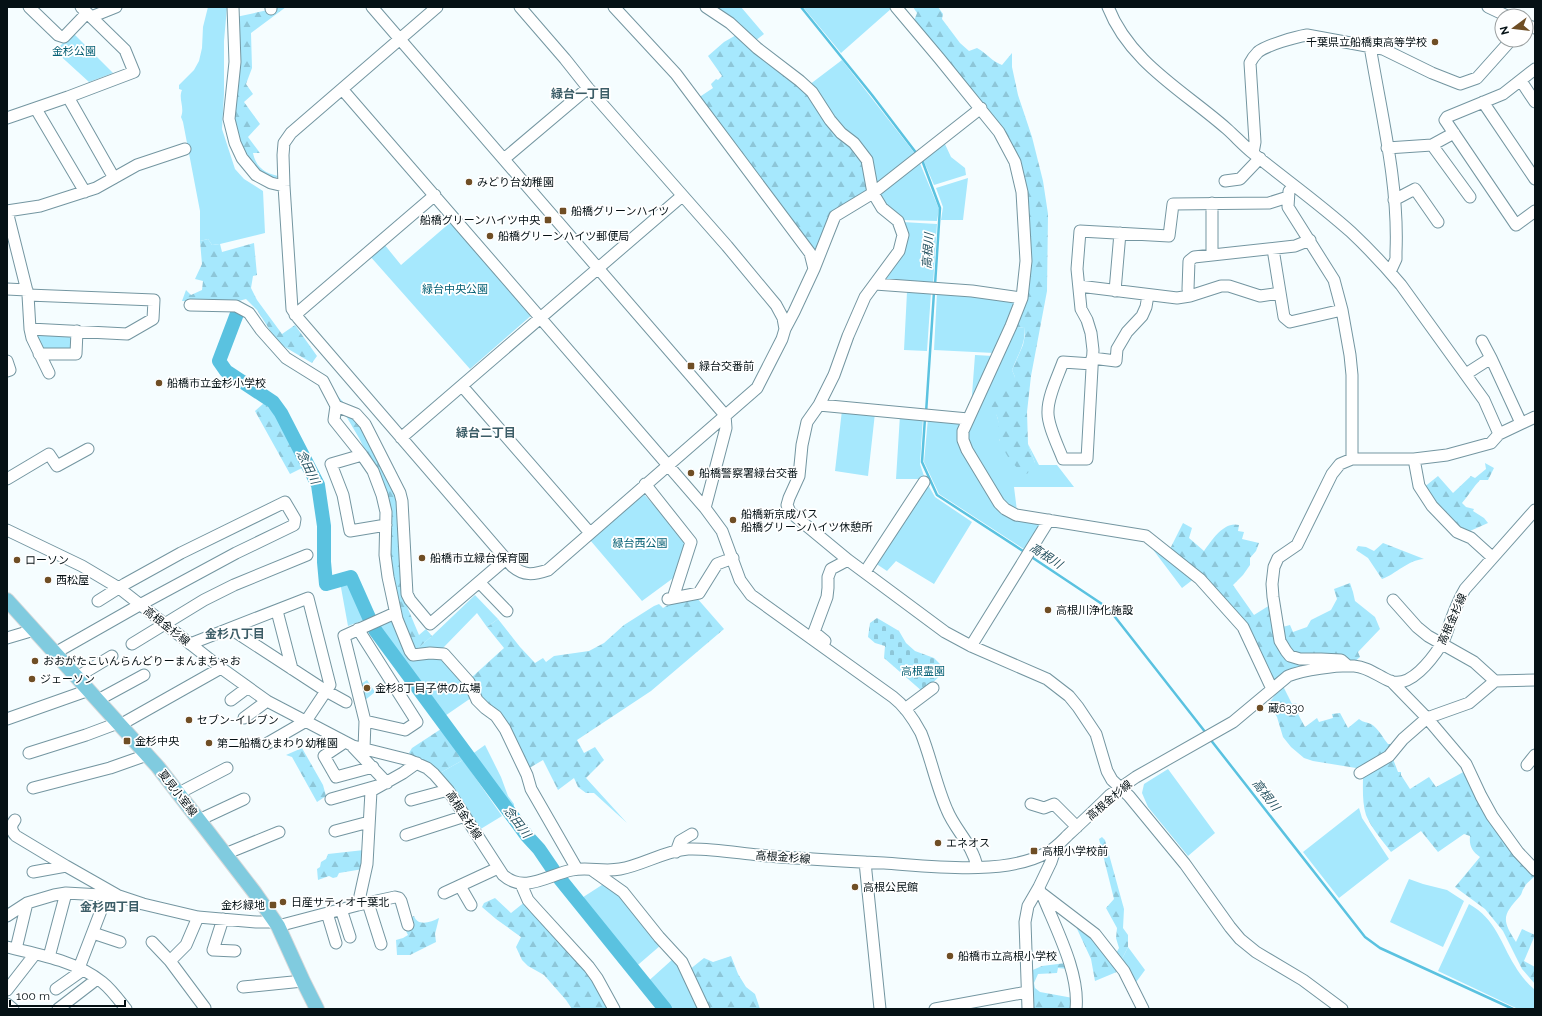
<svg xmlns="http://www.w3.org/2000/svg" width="1542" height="1016" font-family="Raleway,'Noto Sans JP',sans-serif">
  <defs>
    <pattern id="forest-firs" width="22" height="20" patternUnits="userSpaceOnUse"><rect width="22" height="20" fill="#a6e8fd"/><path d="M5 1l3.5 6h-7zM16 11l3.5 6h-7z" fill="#8dc6d8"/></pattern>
    <pattern id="cemetery-stones" width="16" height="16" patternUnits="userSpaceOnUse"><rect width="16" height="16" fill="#a6e8fd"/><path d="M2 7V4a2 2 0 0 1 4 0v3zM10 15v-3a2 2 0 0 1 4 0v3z" fill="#8dc6d8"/></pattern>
  </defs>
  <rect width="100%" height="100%" fill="#f5fdff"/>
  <path fill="#a6e8fd" d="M 208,7 L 227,7 L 224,41 L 224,94 L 222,129 L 235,169 L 244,179 L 263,191 L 265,233 L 220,244 L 212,245 L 208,239 L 200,241 L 200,211 L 183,122 L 181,117 C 185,107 178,99 182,90 L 179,89 L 179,85 L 194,70 L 199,61 L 202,48 L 203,27 Z
    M 710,7 L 741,7 L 764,34 L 755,41 Z
    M 803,7 L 891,7 L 892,8 L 841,53 Z
    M 73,33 L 113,73 L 89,82 L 55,51 Z
    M 842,60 L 916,155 L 874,186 L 842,131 L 809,85 Z
    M 944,142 L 951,157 L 965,168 L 966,175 L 934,185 L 922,157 Z
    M 919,161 L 939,209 L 937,221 L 902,220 L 887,206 L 877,191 Z
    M 968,178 L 963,220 L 941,220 L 943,207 L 936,188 Z
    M 452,221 L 533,314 L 470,369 L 369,255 L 384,244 L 401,265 Z
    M 902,222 L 937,224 L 933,285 L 887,281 L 886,277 Z
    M 907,292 L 931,293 L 927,351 L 904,350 Z
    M 937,292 L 1017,301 L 994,353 L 934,350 Z
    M 1024,327 C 1027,342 1017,356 1012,370 L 1015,377 L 996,413 L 999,423 L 999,440 L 1035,463 L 1028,444 L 1039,465 L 1057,465 L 1074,487 L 1014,487 L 1017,511 L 1007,506 L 966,440 L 971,419 L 1012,329 Z
    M 35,333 L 72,335 L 73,349 L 43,351 Z
    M 975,355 L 993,356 L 971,408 Z
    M 842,410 L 875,413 L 868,476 L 835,471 Z
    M 900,415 L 923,417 L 920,464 L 925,479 L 896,479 Z
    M 928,418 L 964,421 L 960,433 L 996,503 L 1045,522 L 1027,551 L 939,494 L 924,462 Z
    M 927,483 L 935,497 L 972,522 L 934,584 L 896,561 L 887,571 L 875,563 Z
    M 642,492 L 686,541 L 676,576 L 642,601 L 590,540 Z
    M 1145,539 L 1195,578 L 1182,588 Z
    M 349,579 L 367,619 L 348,626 L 340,582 Z
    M 475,595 L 498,619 L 487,627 L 477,613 L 443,648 L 417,649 L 432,636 Z
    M 393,616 L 408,652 L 440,657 L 466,684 L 471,698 L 439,720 L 374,624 Z
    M 367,680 L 375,692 L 364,701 L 361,684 Z
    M 485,745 L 501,777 L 508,796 L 514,804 L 514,816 L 521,825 L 528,826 L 519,833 L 468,757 Z
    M 463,760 L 502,816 L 479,830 L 440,773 Z
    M 1168,769 L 1215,833 L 1188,856 L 1148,807 L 1142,793 L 1144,784 Z
    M 1359,808 L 1362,818 L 1389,859 L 1339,898 L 1303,852 Z
    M 1409,879 L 1423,884 L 1447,890 L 1464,901 L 1443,947 L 1390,922 Z
    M 605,883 L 620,892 L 661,945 L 632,970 L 574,903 Z
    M 1469,904 C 1496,919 1500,942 1515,966 C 1520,975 1527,983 1535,990 L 1535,1009 L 1518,1009 L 1438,971 Z
    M 1128,947 L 1145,970 L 1134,985 L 1120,963 Z
    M 674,958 L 699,1006 L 696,1009 L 667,1009 L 644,985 Z"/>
  <path fill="url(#forest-firs)" d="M 282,7 L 286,7 L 251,33 L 252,68 L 246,84 L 253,94 L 244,102 L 260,124 L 248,137 L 260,153 L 253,153 C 256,167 264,173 278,176 L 275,179 L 267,178 L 244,157 L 233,113 L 236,17 Z
    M 913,7 L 938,7 L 943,14 L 942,19 L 960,43 L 969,51 L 977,48 C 988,54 991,61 1002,65 L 1012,53 L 1012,67 L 1018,95 L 1032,137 L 1043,181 L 1048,214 L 1047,291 L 1031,376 L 1027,412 L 1028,444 L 1035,463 L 1027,474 C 1015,468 1009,460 1003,448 C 1002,445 1000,442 999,439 C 997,425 1002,420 991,407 L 1006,381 L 1015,377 L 1012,370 L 1023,345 L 1025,335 L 1024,327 L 1012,329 L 1025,298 L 1017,160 L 914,21 L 917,13 Z
    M 738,34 L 796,82 L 851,146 L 862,161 L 869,190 L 834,211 L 818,253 L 814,252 L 698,98 L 713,88 L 711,84 L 716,79 L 718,80 L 722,76 L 708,56 L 724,42 Z
    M 208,239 L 212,245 L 220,244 L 222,252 L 254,243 L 257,275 L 253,276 L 251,288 L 257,300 L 282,334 L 295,325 L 317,356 L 312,363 L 278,343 L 257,310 L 246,299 L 235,302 L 182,301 L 186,290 L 191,295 L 202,290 L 203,281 L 195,279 L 202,264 L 200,241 Z
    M 290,354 L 310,367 L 348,407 L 363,425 L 397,495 L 403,597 L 419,635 L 426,629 L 432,636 L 417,649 L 414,650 L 399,618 L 375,470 L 359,438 L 339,404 Z
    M 264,403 L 277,417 L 304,467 L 290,474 L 255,411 Z
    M 1485,463 L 1494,468 L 1488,480 L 1480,480 C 1473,487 1469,495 1462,503 L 1466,507 L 1474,509 L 1473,511 L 1484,518 L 1488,523 L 1470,531 L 1473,534 L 1459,532 L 1423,488 L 1438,476 L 1453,493 L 1471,476 L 1475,478 L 1486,469 Z
    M 1183,523 L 1192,528 L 1189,538 L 1204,551 C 1212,540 1224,521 1239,525 L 1238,531 L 1244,532 L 1242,539 L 1259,543 L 1256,551 L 1250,558 L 1250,565 L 1243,575 L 1233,585 L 1254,615 L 1270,605 L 1275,629 L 1290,625 L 1293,632 L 1307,627 L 1311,620 L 1331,610 L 1337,599 L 1334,589 L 1350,583 L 1353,592 L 1355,601 L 1375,617 L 1380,629 L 1358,652 L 1360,657 L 1353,663 L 1272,683 L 1245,625 L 1169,551 Z
    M 1383,543 L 1424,559 C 1408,560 1396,574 1382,579 L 1368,558 L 1356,550 L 1358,546 L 1366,547 L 1374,551 Z
    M 696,597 L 724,629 L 651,691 L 577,740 L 584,753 L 595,747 L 604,760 L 586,778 L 627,823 L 594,793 L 586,793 L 578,787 L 574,778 L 558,790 L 543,760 L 526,770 L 471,678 L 504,648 L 487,627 L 498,619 L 520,647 L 535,663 L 543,658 L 546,662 L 554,656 L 589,651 L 604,643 L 624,625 L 654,606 L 659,604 L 663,608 L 670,604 Z
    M 1284,683 L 1284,688 L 1292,704 L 1296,703 L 1301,711 L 1298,714 L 1305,727 L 1317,718 L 1319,722 L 1333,718 L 1332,714 L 1340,713 L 1348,728 L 1359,719 C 1364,723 1367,722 1371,724 C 1378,728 1383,738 1388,744 L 1391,744 L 1393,747 L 1393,759 L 1398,772 L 1401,772 L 1401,775 L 1410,789 L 1429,777 L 1436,787 L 1467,770 L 1535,874 L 1535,876 C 1531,880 1526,883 1524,888 C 1522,890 1522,894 1520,896 C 1503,915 1501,919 1516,942 L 1522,929 L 1535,935 L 1524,961 L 1535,967 L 1535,984 L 1522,969 L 1503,931 L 1485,909 L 1455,887 L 1480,857 C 1472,851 1469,846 1470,836 L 1464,834 L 1438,852 L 1421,831 L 1391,852 C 1383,841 1371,828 1366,815 C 1362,802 1363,788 1363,774 L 1356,768 L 1313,761 L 1304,758 L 1291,747 L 1283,737 L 1277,717 L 1269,703 Z
    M 441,729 L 463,760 L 440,773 L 432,766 L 409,753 L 412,748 Z
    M 302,748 L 323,785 L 326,796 L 317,802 L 292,757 L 286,755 Z
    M 1102,837 L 1105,840 L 1124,909 L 1123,928 L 1128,935 L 1128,947 L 1120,963 L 1115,955 L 1119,948 L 1116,938 L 1117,928 L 1106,908 L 1114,899 L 1099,839 Z
    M 364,850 L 363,869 L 339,873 L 337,877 L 333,878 L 329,876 L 318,880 L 317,869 L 320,867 L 321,862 L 326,859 L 328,854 Z
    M 495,898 L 511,913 L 526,901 L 578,956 L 611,1009 L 572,1009 L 566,1000 L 544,975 L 528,966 L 522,960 L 516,947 L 521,937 L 496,919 L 482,907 L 484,903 Z
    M 414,916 C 418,927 431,922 439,918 L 435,934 L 436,942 L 410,955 L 397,955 L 396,940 L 403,938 L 408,935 L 405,929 L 408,919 Z
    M 1072,918 L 1094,937 L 1119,971 L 1095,981 L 1091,959 Z
    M 731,956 L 738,974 L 746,987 L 755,994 L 760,1009 L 707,1009 L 689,970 L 704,958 L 713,962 Z
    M 1066,963 L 1068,969 L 1058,968 L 1057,973 L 1038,974 L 1034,983 L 1035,988 L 1040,992 L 1073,998 L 1073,1007 L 1066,1009 L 1030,1009 L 1028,972 L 1042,966 Z"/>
  <path fill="url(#cemetery-stones)" d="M 877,618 L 899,631 L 906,643 L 915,651 L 934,658 L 946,670 L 923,692 L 884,658 L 885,646 L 875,643 L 868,637 L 870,623 Z"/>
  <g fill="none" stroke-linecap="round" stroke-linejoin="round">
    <path stroke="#5ac2e0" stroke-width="2.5" d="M 801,7 L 872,95 L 917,154
      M 922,160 L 940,208 L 935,285
      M 926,413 L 934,292
      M 925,418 L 922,462 L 937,495 L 1026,553
      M 1030,556 L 1108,608 L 1206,733
      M 1210,739 L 1365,937 L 1380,948 L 1513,1009"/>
    <path stroke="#5ac2e0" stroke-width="14" d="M 238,311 L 219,361 L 226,371 L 273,402 L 281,413 L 318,485 L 324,526 L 324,562 L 326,584 L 351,577 L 371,622
      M 375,630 L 527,836 L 539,849 L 556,874 L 665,1009"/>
    <defs>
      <path id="minor" d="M 29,7 L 58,35 L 64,37 L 87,13
        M 233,7 L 235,62 L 229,119 L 235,143 L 242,158 L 256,175 L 271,183 L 284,186
        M 271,7 L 271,9
        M 372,7 L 725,415 L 726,428 L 705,508
        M 437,7 L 291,133 L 284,143 L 283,155 L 284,186 L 292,309 L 298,318 L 512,566 C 524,576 533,575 548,570 L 757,388 L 782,339 L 785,329 L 783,318 L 776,305 L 727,246 L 588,88 L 565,59 L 520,7
        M 614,7 L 676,74 L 810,253 L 814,269 L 794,312 L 785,329
        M 706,7 L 730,23 L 757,48 L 800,81 L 812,92 L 830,120 L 841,133 L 854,143 L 867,160 L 873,193 L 882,208 L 898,221 L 903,235 L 899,251 L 865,297 L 848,336 L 834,375 L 819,405 L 807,422 L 802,445 L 799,476 L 789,498 L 787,505 L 790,512 L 848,560 L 945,632 L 971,646 L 1047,679 L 1069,696 L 1078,707 L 1096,734 L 1107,771 L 1112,780 L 1129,796 L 1185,864 L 1230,927 L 1240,939 L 1256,952 L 1303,980 L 1342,1009
        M 896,7 L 939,58 L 999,132 L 1015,162 L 1022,192 L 1026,261 L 1022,298 L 1011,326 L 963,431 L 963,440 L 967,450 L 999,503 L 1005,509 L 1016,515 L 1146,536 L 1200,579 L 1243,627 L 1272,689
        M 1108,7 C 1130,63 1184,91 1227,129 C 1236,137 1244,146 1254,154 C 1286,180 1320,204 1351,232 C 1368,248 1385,266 1401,285 L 1484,400 L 1499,434
        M 1488,7 L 1507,16
        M 91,17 L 116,7
        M 1526,25 L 1535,28
        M 1370,46 C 1381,113 1399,184 1396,252 L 1396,259 L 1390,272
        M 1535,69 L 1503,94 L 1447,117 L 1445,120 L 1516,225 L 1535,211
        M 1521,81 L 1535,102
        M 342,89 L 705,508 L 722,531 L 740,580 L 751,595 L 893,697 C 905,706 914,720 921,733 C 931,758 936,785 947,810 C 955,830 973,845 977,867
        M 68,97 L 114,178
        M 1483,102 L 1535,179
        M 36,109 L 85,192
        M 7,118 L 68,97 L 134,72 L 125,50 L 81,7
        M 1432,145 L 1470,197
        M 1387,148 L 1432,145 L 1454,133
        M 1253,153 L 1255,142 L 1250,63 C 1252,59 1255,55 1258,52 C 1267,45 1295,37 1307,35 L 1383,49 L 1432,73 L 1460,84 L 1477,78 L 1511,40
        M 504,159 L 588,88
        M 1225,181 L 1240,179 L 1260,158
        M 1289,191 L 1288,207 L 1334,280 L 1342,310 L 1350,355 L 1352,375 L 1352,459
        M 1394,200 L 1415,189 L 1438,222
        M 1273,249 L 1284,317 L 1290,322 L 1342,310
        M 1212,255 L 1212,203
        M 814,269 L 835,216 L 873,193 L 981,108
        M 875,284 L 972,291 L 1022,298
        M 1079,286 L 1177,298 L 1190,296
        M 7,289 L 27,290
        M 1115,291 L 1120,233
        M 1280,293 L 1260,296 L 1229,286 L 1221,286 L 1190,296 L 1188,289 L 1189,261 L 1194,257 L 1295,246 L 1310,240
        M 28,295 L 154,300 L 153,319 L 127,334 L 30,329
        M 190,305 L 236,306 L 249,313 L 261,330 L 286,358 L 323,381 L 336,406 L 334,420 L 362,455 L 373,471 L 382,495 L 386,512 L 385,555 L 388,577 L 397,619 L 410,651 L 413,655 L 430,653 L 444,654 L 469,682 L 477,700 L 485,708 L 496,716 L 505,729 L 527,775 L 531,789 L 577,869
        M 295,315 L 435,195
        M 1482,341 L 1491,358 L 1521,423
        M 39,354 L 76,354 L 77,331
        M 1092,358 L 1116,361 L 1117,349 L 1127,332 L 1142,316 L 1146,307 L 1148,295
        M 7,361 L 10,370 L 7,371
        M 1092,364 L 1063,362 C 1058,376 1048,396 1048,411 C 1047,424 1058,446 1063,459 L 1087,459 L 1093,350 L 1091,333 L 1087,320 L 1081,309 L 1077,269 L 1080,231 L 1169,236 L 1173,204 L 1269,203 L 1288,197
        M 49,373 L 32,338 L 30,329 L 28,295 L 7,211 L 40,206 L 96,188 L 137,165 L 185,149
        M 1466,374 L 1491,358
        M 462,386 L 590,533
        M 819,405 L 968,419
        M 336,406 L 356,414 L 365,424 L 400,493 L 402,501 L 407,594 L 410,600 L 430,624 L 506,559
        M 401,438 L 682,196
        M 362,455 L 331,464 L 343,495 L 350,531 L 386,525
        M 1414,459 L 1419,486 L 1432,506 L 1457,532 L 1471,538 L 1492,557
        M 7,479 L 49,454 L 57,466 L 88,449
        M 645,484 L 691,542 L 673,598
        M 7,530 L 82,566 L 119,588 L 221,668 L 267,701 L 353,746 L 409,760 L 427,768 L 434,774 L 448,790 L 503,875 C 524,894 548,875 572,870 C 588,867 604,872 620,869 C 643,865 664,851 688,849 C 708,848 738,853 758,855 C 800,859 842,861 884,863 C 929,866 1005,876 1046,853 C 1055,849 1061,842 1068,835 C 1082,822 1096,809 1110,795 L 1136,777 L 1233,722 L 1288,676 C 1303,670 1337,665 1354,666 C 1368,667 1378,676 1390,681 C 1410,689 1432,659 1441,645 C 1446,638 1448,628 1451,620 C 1455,609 1459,599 1465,589 L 1535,510
        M 865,572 L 924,482
        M 479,582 L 507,611
        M 668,599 L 699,593 L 717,564 L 733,558
        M 1393,600 L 1417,627 L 1428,636 L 1474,662 L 1495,681 L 1535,680
        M 277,611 L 292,669
        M 231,629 L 326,691 L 346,702
        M 358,629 L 417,722 L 405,730 L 365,721
        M 7,638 L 34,630
        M 825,641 L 814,632 L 827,597 L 828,588 L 828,577 L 831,569 L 848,560
        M 132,644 L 204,600 L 234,585 L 307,555
        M 190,644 L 308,598 L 330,685 L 306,721 L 268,743
        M 971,646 L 1049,520
        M 55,653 L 136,607 L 236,553 L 294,525 L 295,519 L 285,502 L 181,553 L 125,584 L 98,601
        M 1348,666 L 1341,660 L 1321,659 L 1300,659 L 1290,656 L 1286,651 L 1280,641 L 1273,597 L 1272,584 L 1274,567 L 1278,558 L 1297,545 L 1332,474 L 1340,464 L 1352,459 L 1414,459 L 1447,455 L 1491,443 L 1499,434 L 1535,417
        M 77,677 L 112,656
        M 1391,681 L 1427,718 L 1466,764 L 1481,796 L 1492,816 L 1518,852 L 1535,870
        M 98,700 L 144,675
        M 231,700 L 247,688
        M 905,709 L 933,688
        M 244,718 L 267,701
        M 7,719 L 89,690
        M 120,725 L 221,668
        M 345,742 L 324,756 L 336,777 L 373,767
        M 353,747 L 387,783
        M 364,749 L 365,721 L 344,636 L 395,613
        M 29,753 L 86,735 L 118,723
        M 1527,765 L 1535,755
        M 1360,773 L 1389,756 L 1403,739 L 1427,718 L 1469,703 L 1495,681
        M 33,788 L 110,768 L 147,755
        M 179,793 L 227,768
        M 331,799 L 377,786
        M 411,800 L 448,790
        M 1031,804 L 1044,808 L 1054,804 L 1077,827
        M 15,820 C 10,826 11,831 16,836 L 66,866 L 117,895
        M 199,820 L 244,799
        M 335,831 L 369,822
        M 406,835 L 465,816
        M 1056,847 L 1051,862 L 1039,887 L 1040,892 L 1095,934 L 1124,971 L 1143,1009
        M 676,852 L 680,841 L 692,834
        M 225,854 L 279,832
        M 865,862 L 880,1009
        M 592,870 L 623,892 L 659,937 L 682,962 L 704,1009
        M 33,872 L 66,866
        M 521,884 L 528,900 L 536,909 L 589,967 L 597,978 L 614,1009
        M 460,886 L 471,905
        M 444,893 L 498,868
        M 1042,894 C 1055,927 1080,973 1076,1009
        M 368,903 L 381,944
        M 358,905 L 395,897 L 399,898 L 401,901 L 408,925
        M 341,909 L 350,937
        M 327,913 L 336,943
        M 7,916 L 27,903 L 54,895 L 66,893 L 119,896 L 143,904 L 198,917 L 256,922 L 269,922 L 275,920
        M 223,919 L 213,950 L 235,951
        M 278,926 L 358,905 L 367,864 L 371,791 L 403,773 L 417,763
        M 93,933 L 120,942
        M 152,942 L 170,961 L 205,1008 L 203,1009
        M 7,947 C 38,954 76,961 102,982 C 111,989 119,1000 126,1009
        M 16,949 L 27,903
        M 49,957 L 66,893
        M 170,961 L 186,945 L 198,917
        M 79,968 L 107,895
        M 243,987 L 303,981
        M 56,989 L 83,970
        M 7,990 L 35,954
        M 7,1004 L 13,1009
        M 58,1009 L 97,979
        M 935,1009 L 1027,992
        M 1028,1009 L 1025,922 L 1028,906 L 1039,887"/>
      <path id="major" d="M 7,600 L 158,767 L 255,893 L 278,926 L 303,981 L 317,1009"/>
    </defs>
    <use href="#minor" stroke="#7496a1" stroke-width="13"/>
    <use href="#major" stroke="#d7d9da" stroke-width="16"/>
    <use href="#minor" stroke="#fff" stroke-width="11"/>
    <use href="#major" stroke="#80cbdf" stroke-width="14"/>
  </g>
  <g fill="#6f4e25" stroke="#fff" stroke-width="1.5">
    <circle cx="1435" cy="42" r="4"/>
    <circle cx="469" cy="182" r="4"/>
    <rect x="559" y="207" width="8" height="8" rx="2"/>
    <rect x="544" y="216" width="8" height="8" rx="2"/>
    <circle cx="490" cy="236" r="4"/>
    <rect x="687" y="362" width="8" height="8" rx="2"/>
    <circle cx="159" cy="383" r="4"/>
    <circle cx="691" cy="473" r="4"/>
    <circle cx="733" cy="520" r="4"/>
    <circle cx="422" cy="558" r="4"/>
    <circle cx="17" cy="560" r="4"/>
    <circle cx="48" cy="580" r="4"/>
    <circle cx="1048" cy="610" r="4"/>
    <circle cx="35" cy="661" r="4"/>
    <circle cx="32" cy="679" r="4"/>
    <circle cx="367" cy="688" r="4"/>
    <circle cx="1260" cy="708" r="4"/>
    <circle cx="189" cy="720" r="4"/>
    <rect x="123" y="737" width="8" height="8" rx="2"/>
    <circle cx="209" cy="743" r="4"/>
    <circle cx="938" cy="843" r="4"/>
    <rect x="1030" y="847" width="8" height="8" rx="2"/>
    <circle cx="855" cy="887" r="4"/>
    <circle cx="283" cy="902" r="4"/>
    <rect x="269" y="901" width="8" height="8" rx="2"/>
    <circle cx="950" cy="956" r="4"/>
  </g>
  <g text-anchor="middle" stroke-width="3.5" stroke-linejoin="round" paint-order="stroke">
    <g font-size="11" fill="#051115" stroke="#fff" text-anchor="start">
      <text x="1427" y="46" text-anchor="end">千葉県立船橋東高等学校</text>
      <text x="477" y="186">みどり台幼稚園</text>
      <text x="571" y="215">船橋グリーンハイツ</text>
      <text x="540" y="224" text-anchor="end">船橋グリーンハイツ中央</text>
      <text x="498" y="240">船橋グリーンハイツ郵便局</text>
      <text x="699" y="370">緑台交番前</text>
      <text x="167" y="387">船橋市立金杉小学校</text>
      <text x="699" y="477">船橋警察署緑台交番</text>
      <text x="741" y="518">船橋新京成バス<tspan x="741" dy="13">船橋グリーンハイツ休憩所</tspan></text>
      <text x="430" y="562">船橋市立緑台保育園</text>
      <text x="25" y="564">ローソン</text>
      <text x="56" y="584">西松屋</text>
      <text x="1056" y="614">高根川浄化施設</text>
      <text x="43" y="665">おおがたこいんらんどりーまんまちゃお</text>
      <text x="40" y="683">ジェーソン</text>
      <text x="375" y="692">金杉8丁目子供の広場</text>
      <text x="1268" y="712">蔵6330</text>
      <text x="197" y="724">セブン-イレブン</text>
      <text x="135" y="745">金杉中央</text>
      <text x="217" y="747">第二船橋ひまわり幼稚園</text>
      <text x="946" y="847">エネオス</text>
      <text x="1042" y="855">高根小学校前</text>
      <text x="863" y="891">高根公民館</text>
      <text x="291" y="906">日産サティオ千葉北</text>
      <text x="265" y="909" text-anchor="end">金杉緑地</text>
      <text x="958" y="960">船橋市立高根小学校</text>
    </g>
    <g font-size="11" fill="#045f74" stroke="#fff">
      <text x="74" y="55">金杉公園</text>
      <text x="455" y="293">緑台中央公園</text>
      <text x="640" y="547">緑台西公園</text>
      <text x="923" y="675">高根霊園</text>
    </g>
    <g font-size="11" fill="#051115" stroke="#fff">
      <text transform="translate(1452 619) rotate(-66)" y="4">高根金杉線</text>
      <text transform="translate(167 626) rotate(38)" y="4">高根金杉線</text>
      <text transform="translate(178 793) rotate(52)" y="4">夏見小室線</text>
      <text transform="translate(1109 800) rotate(-40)" y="4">高根金杉線</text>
      <text transform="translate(464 815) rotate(57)" y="4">高根金杉線</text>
      <text transform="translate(783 857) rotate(4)" y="4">高根金杉線</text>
    </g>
    <g font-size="12" font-weight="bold" fill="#3c5d67" stroke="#fff">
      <text x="581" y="98">緑台一丁目</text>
      <text x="486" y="437">緑台二丁目</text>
      <text x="235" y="638">金杉八丁目</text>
      <text x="110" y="911">金杉四丁目</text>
    </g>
    <g font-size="12" font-style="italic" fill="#295563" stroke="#fff">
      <text transform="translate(928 251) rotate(-86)" y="4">高根川</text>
      <text transform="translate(308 467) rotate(64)" y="4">念田川</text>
      <text transform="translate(1046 556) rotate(33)" y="4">高根川</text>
      <text transform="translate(1266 795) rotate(52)" y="4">高根川</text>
      <text transform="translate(517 822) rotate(53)" y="4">念田川</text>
    </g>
  </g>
  <rect width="1542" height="1016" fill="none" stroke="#051115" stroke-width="16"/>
  <g transform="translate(1514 28) rotate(255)"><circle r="19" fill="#ffffff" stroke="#9ba0a1"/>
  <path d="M0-3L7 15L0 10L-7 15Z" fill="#6f4e25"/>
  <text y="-6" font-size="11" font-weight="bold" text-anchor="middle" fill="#051115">N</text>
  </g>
  <path d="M10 1000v6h115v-6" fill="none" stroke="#051115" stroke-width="2"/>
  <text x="16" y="1000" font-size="12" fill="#051115" stroke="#ffffff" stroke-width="3" paint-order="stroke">100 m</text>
</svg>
